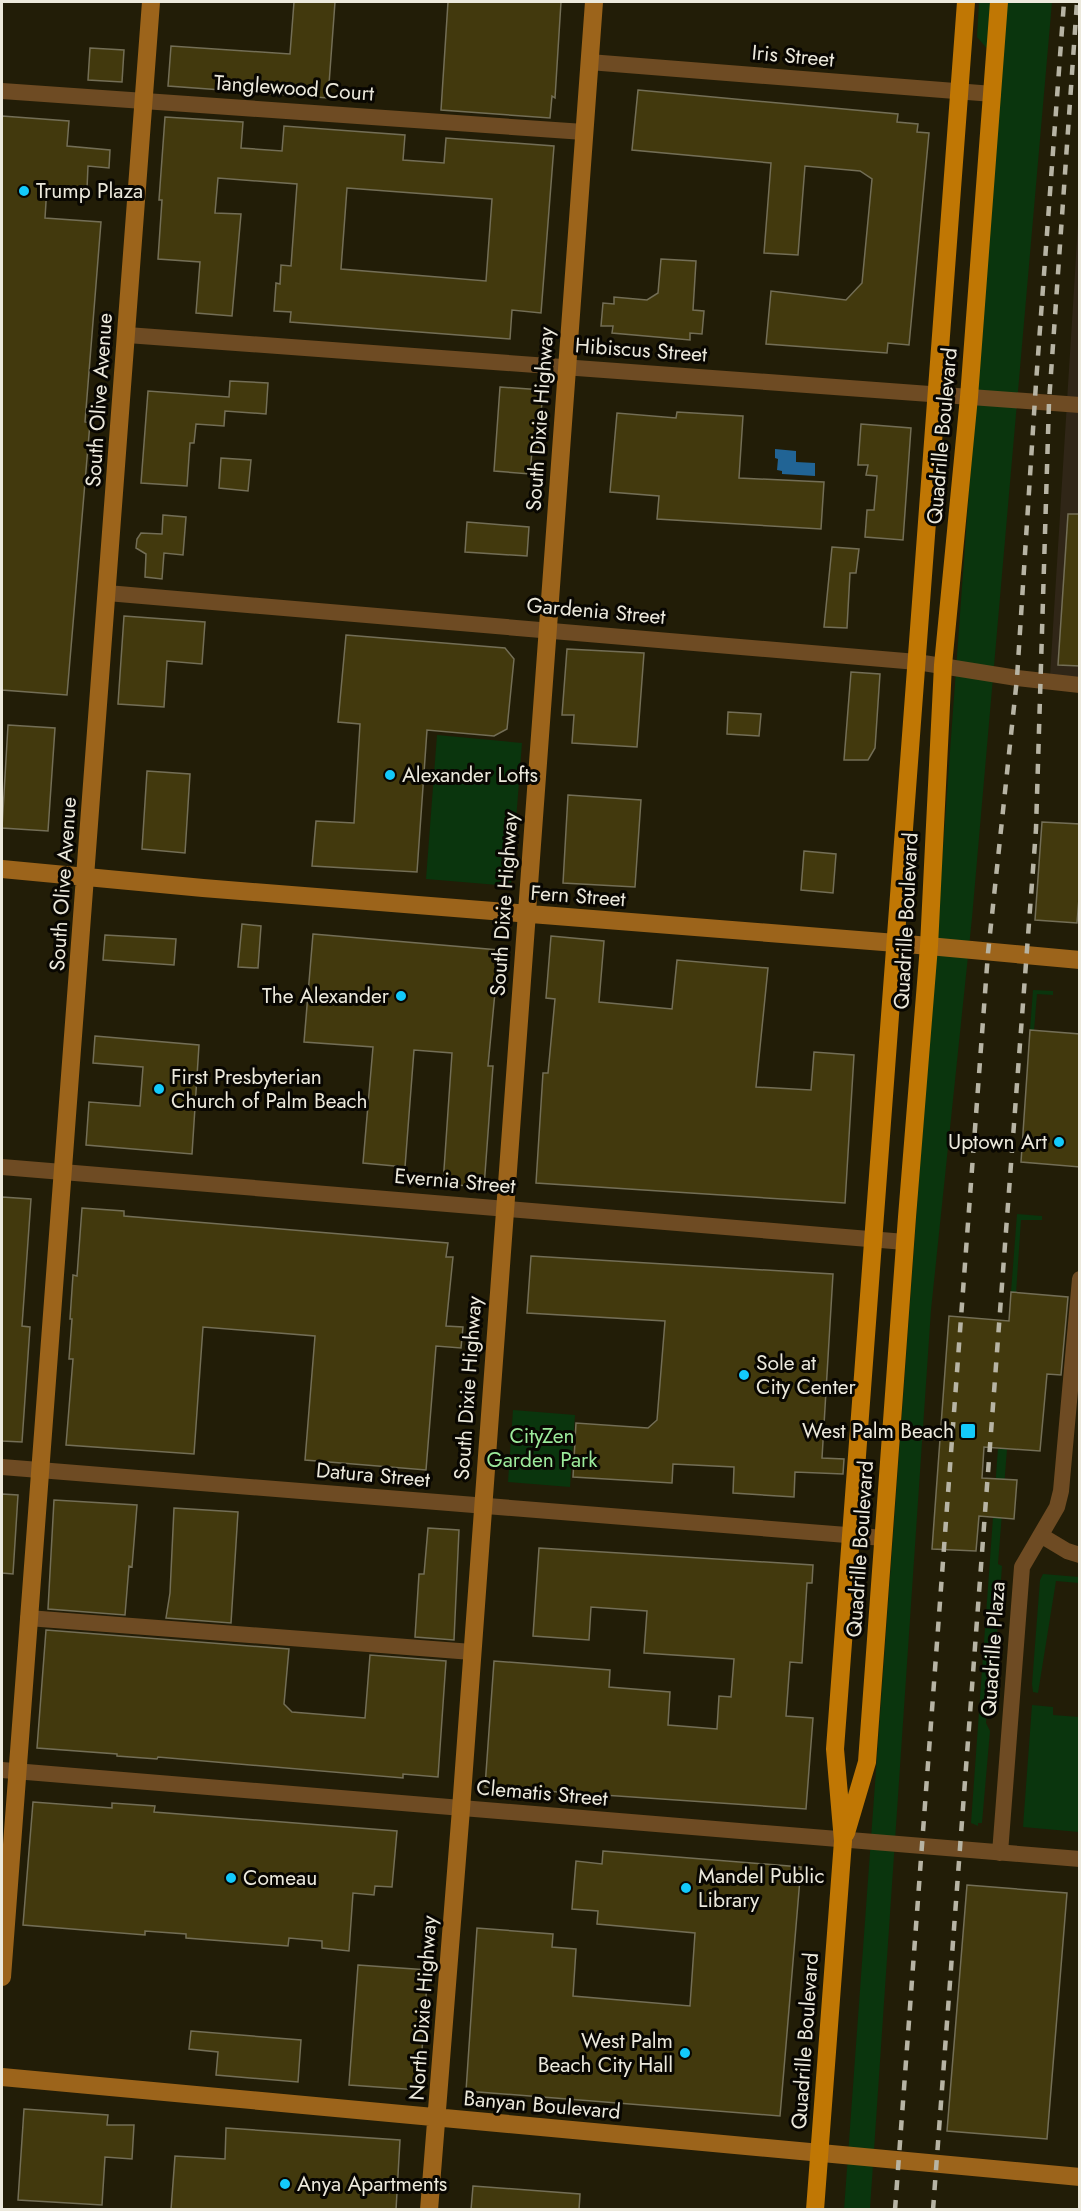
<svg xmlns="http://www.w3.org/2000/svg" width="1081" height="2211" font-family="Jost,sans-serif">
  <rect width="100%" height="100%" fill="#221d07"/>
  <path fill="#302617" d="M 1079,208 L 1079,677 L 1050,676 Z"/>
  <path fill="#0a350d" d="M 979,2 L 1052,2 L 972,918 L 931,1310 L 870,2209 L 844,2210 L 1000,64 L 977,37 Z
    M 437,735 L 522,743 L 511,886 L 426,879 Z
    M 1033,990 L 1053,991 L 1053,995 L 1037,994 L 1034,1031 L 1030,1030 Z
    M 1017,1214 L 1042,1216 L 1042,1220 L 1021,1220 L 1016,1293 L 1011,1292 Z
    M 513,1410 L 575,1415 L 570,1487 L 508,1482 Z
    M 998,1448 L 1007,1449 L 998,1564 L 1002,1566 L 995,1662 L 990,1670 L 986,1723 L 990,1731 L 982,1823 L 978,1823 L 978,1826 L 971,1823 Z
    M 1043,1574 L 1079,1577 L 1079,1583 L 1056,1581 L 1038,1693 L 1033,1692 L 1032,1684 L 1040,1580 Z
    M 1032,1705 L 1053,1707 L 1053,1715 L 1079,1717 L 1079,1832 L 1023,1827 Z"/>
  <path fill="#216495" d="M 775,449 L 796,451 L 796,462 L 815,463 L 815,476 L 782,474 L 782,471 L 777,470 L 778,459 L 775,458 Z"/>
  <path fill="#42390d" stroke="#736e56" stroke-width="1.5" fill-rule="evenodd" d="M 294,2 L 335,2 L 328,98 L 168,86 L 171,46 L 290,54 Z
    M 448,2 L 561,2 L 555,98 L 552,96 L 550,118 L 441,110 Z
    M 90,48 L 124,50 L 122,82 L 88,80 Z
    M 638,90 L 898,114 L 897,122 L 918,124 L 917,132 L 929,133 L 909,345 L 888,343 L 887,353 L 766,344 L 771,291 L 846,300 L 862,283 L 872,179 L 860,171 L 805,166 L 798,255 L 764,253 L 771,163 L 632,150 Z
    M 2,116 L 69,121 L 67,146 L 110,150 L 109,168 L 88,166 L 87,189 L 47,186 L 45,218 L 101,222 L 85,422 L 90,423 L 67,695 L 2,690 Z
    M 165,117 L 243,122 L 241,148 L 282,151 L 284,126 L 405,135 L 403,160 L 444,163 L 446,138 L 554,146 L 541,313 L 512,310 L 510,339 L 290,322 L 291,312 L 274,311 L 276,283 L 280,284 L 281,265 L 291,266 L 297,184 L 218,178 L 215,213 L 241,214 L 232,316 L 196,313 L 200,262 L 158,259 L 162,200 L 159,200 ZM 347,188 L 492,199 L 486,281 L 341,269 Z
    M 661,259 L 696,261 L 693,310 L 704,311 L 702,334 L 690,333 L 690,340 L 612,333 L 613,326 L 601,326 L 603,303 L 614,304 L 614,297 L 647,300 L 658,293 Z
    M 230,381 L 268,383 L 266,414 L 225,411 L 224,426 L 196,424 L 194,443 L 190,443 L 187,486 L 141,483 L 148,391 L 229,397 Z
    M 500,387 L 543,390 L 538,452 L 532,451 L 530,474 L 494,471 Z
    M 677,412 L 743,416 L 739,478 L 824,482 L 821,529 L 657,519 L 659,496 L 610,492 L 617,413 L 676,418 Z
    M 861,424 L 911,428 L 903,540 L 865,537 L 867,510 L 874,510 L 877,476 L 866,475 L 868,465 L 858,465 Z
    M 221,458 L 251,460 L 248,491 L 219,488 Z
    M 1068,514 L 1080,514 L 1080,666 L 1058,665 Z
    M 163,515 L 186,517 L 183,555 L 164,553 L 162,579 L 145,577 L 146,554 L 136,548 L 137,539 L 141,533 L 162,534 Z
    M 467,522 L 529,527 L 527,556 L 465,552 Z
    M 832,547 L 859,549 L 856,573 L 850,573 L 847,628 L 824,627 Z
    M 124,616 L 205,622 L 202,664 L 167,661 L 164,707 L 118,704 Z
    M 346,635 L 505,648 L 514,659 L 507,729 L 494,736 L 427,730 L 417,872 L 312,866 L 316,821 L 354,823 L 360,724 L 338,722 Z
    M 567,649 L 644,653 L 637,747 L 572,743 L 574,715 L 562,715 Z
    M 851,672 L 880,674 L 875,748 L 868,760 L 844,760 Z
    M 728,712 L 761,714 L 759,736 L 727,734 Z
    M 8,725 L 55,728 L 48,831 L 2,828 Z
    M 147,771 L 190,774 L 185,853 L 142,849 Z
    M 568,795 L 641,800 L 635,887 L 563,883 Z
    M 1042,822 L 1080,824 L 1080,886 L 1077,923 L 1035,920 Z
    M 804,851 L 836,854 L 833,893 L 801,890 Z
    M 242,924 L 261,926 L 258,968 L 238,967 Z
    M 313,934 L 499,950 L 488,1066 L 493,1066 L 484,1187 L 443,1184 L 452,1053 L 414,1050 L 405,1167 L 363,1163 L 373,1047 L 304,1042 Z
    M 105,935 L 176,939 L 174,965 L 103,960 Z
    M 551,936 L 604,941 L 599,1002 L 672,1009 L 677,960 L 768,968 L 756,1087 L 811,1090 L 814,1052 L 854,1055 L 845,1203 L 536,1183 L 543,1073 L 548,1073 L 555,999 L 546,998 Z
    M 1030,1030 L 1080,1034 L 1080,1167 L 1021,1162 Z
    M 95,1036 L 199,1045 L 192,1154 L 86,1145 L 89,1102 L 140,1106 L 143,1067 L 93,1063 Z
    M 2,1197 L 31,1199 L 22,1326 L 30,1327 L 22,1442 L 2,1441 Z
    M 82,1208 L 124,1211 L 124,1216 L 448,1243 L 446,1257 L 453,1257 L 446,1326 L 463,1327 L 461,1348 L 436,1346 L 426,1470 L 305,1460 L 315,1336 L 203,1327 L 194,1454 L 66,1445 L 73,1359 L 69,1359 L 72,1319 L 70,1319 L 73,1275 L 77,1276 Z
    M 531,1256 L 833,1274 L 822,1458 L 844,1459 L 843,1474 L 795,1472 L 794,1497 L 733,1493 L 734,1467 L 673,1464 L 672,1483 L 573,1477 L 576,1423 L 648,1428 L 657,1420 L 665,1321 L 527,1313 Z
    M 1011,1292 L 1068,1297 L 1061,1375 L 1047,1374 L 1040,1451 L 984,1447 L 982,1478 L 1017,1480 L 1014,1519 L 979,1516 L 976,1551 L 932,1549 L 949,1316 L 1009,1321 Z
    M 2,1494 L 18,1495 L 13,1574 L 2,1573 Z
    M 54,1500 L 137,1505 L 132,1567 L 129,1566 L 125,1615 L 48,1609 Z
    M 174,1508 L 238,1512 L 231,1623 L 166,1618 L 170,1593 Z
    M 428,1528 L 459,1530 L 454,1640 L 415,1637 L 419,1574 L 424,1574 Z
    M 539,1548 L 813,1565 L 812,1583 L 807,1583 L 802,1663 L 790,1662 L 786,1716 L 813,1718 L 806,1809 L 485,1787 L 494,1661 L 610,1670 L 609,1687 L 670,1692 L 668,1725 L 717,1729 L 719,1696 L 731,1697 L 734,1659 L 644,1653 L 647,1611 L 591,1607 L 589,1640 L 533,1636 Z
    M 46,1630 L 289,1649 L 284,1704 L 292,1712 L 365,1718 L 370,1655 L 446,1661 L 438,1777 L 403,1774 L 403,1778 L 158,1757 L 157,1759 L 117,1756 L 117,1754 L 37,1748 Z
    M 33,1802 L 112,1808 L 112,1803 L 155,1806 L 154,1812 L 397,1831 L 392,1887 L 375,1886 L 374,1895 L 353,1893 L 349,1951 L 322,1948 L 322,1941 L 289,1938 L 288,1946 L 186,1938 L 186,1934 L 145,1931 L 145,1935 L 23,1925 Z
    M 603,1851 L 801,1867 L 780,2116 L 466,2091 L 477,1928 L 553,1934 L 552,1947 L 576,1949 L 573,1996 L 690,2006 L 695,1933 L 597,1924 L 598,1911 L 572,1909 L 576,1861 L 602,1864 Z
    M 967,1885 L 1067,1893 L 1047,2139 L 947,2131 Z
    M 358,1965 L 428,1970 L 419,2090 L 349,2085 Z
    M 191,2031 L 301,2040 L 298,2082 L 216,2075 L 218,2052 L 189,2049 Z
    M 24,2109 L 108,2115 L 107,2125 L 134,2125 L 132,2159 L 105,2157 L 102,2205 L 18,2200 Z
    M 226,2128 L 400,2140 L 396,2210 L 171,2210 L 175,2156 L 225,2159 Z
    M 473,2186 L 580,2194 L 579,2210 L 471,2210 Z"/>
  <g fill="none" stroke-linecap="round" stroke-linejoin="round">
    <path stroke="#6e4b23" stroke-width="16" d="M 589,62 L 993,94
      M 2,91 L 584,132
      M 127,335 L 1080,405
      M 107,593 L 917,662 L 1017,678 L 1080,685
      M 2,1167 L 905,1242
      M 2,1467 L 884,1538
      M 1042,1536 L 1067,1551 L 1080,1555
      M 28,1618 L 472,1652
      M 2,1770 L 1080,1859
      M 1000,1853 L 1022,1567 L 1057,1507 L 1061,1491 L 1080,1279"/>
    <path stroke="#9c641b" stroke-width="18" d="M 2,869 L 203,888 L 896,943 L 1080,960
      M 2,1977 L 151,2
      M 2,2077 L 1080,2177
      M 429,2210 L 461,1809 L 594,2"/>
    <path stroke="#c07704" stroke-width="18" d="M 846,1833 L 867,1762 L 907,1217 L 929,946 L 943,665 L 969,397 L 999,2
      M 815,2210 L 843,1841 L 835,1749 L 966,2"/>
    <path stroke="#b7b4a4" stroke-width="4.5" stroke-dasharray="10 10" stroke-linecap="butt" d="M 895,2210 L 988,953 L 1017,678 L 1036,383 L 1064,2
      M 933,2210 L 1036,829 L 1049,402 L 1077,2"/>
  </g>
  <g fill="#13cafb" stroke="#090702" stroke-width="2">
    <circle cx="24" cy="191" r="6"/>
    <circle cx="390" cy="775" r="6"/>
    <circle cx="401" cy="996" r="6"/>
    <circle cx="159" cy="1089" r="6"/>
    <circle cx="1059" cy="1142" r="6"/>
    <circle cx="744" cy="1375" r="6"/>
    <rect x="960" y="1423" width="16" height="16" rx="3"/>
    <circle cx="231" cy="1878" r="6"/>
    <circle cx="686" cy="1888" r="6"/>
    <circle cx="685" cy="2053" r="6"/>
    <circle cx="285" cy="2184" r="6"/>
  </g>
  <g text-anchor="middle" stroke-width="6" stroke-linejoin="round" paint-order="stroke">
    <g font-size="21" fill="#ece9dc" stroke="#090702">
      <text transform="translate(793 56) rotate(5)" y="7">Iris Street</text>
      <text transform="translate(294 88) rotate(4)" y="7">Tanglewood Court</text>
      <text transform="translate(641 350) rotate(4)" y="7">Hibiscus Street</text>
      <text transform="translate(99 400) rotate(-86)" y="7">South Olive Avenue</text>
      <text transform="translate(540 419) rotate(-86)" y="7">South Dixie Highway</text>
      <text transform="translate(942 436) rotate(-85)" y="7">Quadrille Boulevard</text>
      <text transform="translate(596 611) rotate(5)" y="7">Gardenia Street</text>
      <text transform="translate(63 884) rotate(-86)" y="7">South Olive Avenue</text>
      <text transform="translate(578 896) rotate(4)" y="7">Fern Street</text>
      <text transform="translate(504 904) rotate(-86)" y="7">South Dixie Highway</text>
      <text transform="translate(906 921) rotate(-87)" y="7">Quadrille Boulevard</text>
      <text transform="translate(455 1181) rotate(5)" y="7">Evernia Street</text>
      <text transform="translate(468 1388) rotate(-86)" y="7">South Dixie Highway</text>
      <text transform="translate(373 1475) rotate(5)" y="7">Datura Street</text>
      <text transform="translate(860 1549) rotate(-86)" y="7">Quadrille Boulevard</text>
      <text transform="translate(993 1649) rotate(-86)" y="7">Quadrille Plaza</text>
      <text transform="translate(542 1793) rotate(5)" y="7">Clematis Street</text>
      <text transform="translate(423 2008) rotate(-86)" y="7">North Dixie Highway</text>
      <text transform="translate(805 2041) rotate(-86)" y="7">Quadrille Boulevard</text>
      <text transform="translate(542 2105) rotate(5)" y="7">Banyan Boulevard</text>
    </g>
    <g font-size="21" fill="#ece9dc" stroke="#090702" text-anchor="start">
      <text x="36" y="198">Trump Plaza</text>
      <text x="402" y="782">Alexander Lofts</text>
      <text x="389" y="1003" text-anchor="end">The Alexander</text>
      <text x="171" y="1084">First Presbyterian<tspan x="171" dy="24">Church of Palm Beach</tspan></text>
      <text x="1047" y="1149" text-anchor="end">Uptown Art</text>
      <text x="756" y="1370">Sole at<tspan x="756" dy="24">City Center</tspan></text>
      <text x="954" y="1438" text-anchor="end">West Palm Beach</text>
      <text x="698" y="1883">Mandel Public<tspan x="698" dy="24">Library</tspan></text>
      <text x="243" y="1885">Comeau</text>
      <text x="673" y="2048" text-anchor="end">West Palm<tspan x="673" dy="24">Beach City Hall</tspan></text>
      <text x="297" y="2191">Anya Apartments</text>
    </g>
    <g font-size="21" fill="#9cea9b" stroke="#090702">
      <text x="542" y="1443">CityZen<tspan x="542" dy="24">Garden Park</tspan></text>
    </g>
  </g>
  <rect width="1081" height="2211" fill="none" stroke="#ece9dc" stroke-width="6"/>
</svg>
